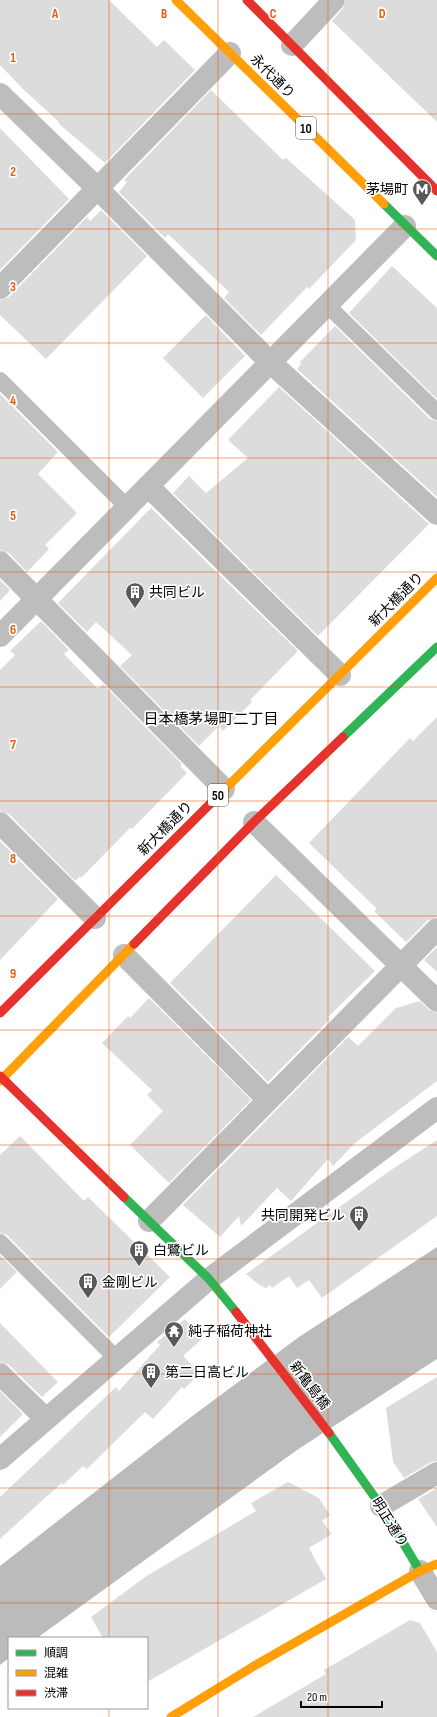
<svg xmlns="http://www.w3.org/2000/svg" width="437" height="1717" font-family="'Sofia Sans Condensed','Noto Sans JP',sans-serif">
  <rect width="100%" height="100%" fill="#fff"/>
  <path fill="#bbb" d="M 437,1247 L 437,1359 L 297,1450 L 37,1638 L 9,1638 L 9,1658 L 0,1665 L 0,1566 L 191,1417 L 299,1337 Z"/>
  <path fill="#dcdcdc" d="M 0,0 L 109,0 L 157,47 L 164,40 L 195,70 L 105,163 L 58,123 L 59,122 L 23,89 L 0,65 Z
    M 346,0 L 437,0 L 437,122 L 332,21 L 343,8 Z
    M 211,90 L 283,160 L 286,158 L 355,220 L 356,240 L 309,289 L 307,287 L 261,335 L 224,298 L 229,292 L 168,234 L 165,238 L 119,192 L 127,182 L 124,180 Z
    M 0,128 L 69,199 L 0,270 Z
    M 101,210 L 147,256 L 46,359 L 0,315 L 0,300 L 9,297 L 87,217 L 90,221 Z
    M 392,266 L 437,308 L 437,399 L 349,313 Z
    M 206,315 L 245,356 L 203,398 L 163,358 Z
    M 335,326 L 430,419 L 437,421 L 437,497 L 297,369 L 301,364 L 300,362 Z
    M 279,387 L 429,524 L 318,636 L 173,493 L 189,476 L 206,493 L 248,458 L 228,440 Z
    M 0,394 L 58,452 L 38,474 L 77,513 L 45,545 L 49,549 L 27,572 L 9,553 L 0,550 Z
    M 151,508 L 298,651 L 250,700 L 252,702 L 223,731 L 219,726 L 199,746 L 120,666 L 132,655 L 96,622 L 87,632 L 58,603 Z
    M 0,580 L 10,590 L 0,601 Z
    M 41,621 L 69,650 L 64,654 L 98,689 L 103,684 L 182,764 L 180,766 L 187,773 L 132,829 L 130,828 L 81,878 L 80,876 L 75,881 L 9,814 L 0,811 L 0,670 L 15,655 L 10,651 Z
    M 437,717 L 437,917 L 428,920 L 406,942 L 374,911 L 377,909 L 309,843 L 410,738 L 413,741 Z
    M 0,841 L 58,899 L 0,960 Z
    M 276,875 L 375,971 L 328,1017 L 330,1019 L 268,1082 L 170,983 Z
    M 437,947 L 437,972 L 424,960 Z
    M 149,998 L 251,1100 L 169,1183 L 130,1145 L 163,1111 L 147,1095 L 152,1090 L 102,1043 L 128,1016 L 130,1018 Z
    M 420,1001 L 429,1010 L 437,1013 L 437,1081 L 355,1143 L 333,1166 L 328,1159 L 291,1201 L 277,1188 L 241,1226 L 239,1216 L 220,1237 L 183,1205 L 348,1037 L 358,1046 L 396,1008 Z
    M 20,1136 L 84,1201 L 88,1197 L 170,1277 L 109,1337 L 7,1235 L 0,1233 L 0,1155 Z
    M 437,1140 L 437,1216 L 322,1298 L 309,1280 L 297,1288 L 289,1276 L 272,1288 L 270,1285 L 266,1288 L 258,1284 L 246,1274 L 391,1170 Z
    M 0,1255 L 17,1272 L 0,1289 Z
    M 185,1319 L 202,1339 L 183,1356 L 200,1373 L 184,1389 L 182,1387 L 153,1419 L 145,1412 L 87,1469 L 83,1466 L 63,1485 L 62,1483 L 46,1497 L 0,1539 L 0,1497 L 116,1387 L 119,1391 L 160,1345 L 157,1342 Z
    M 0,1323 L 58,1382 L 42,1397 L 9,1365 L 0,1362 Z
    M 437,1377 L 437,1461 L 431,1462 L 404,1478 L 393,1462 L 386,1408 Z
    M 0,1391 L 23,1414 L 0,1437 Z
    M 288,1482 L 319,1498 L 330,1515 L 322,1521 L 332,1534 L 309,1548 L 326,1579 L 147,1682 L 147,1638 L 103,1638 L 91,1617 L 145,1577 L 256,1511 L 251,1503 Z
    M 437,1488 L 437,1527 L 418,1499 Z
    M 410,1620 L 420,1623 L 437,1652 L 437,1717 L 253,1717 L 326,1674 L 324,1670 Z"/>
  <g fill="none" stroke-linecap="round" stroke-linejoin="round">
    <path stroke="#bdbdbd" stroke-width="16" d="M 327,305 L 437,412
      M 0,380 L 127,507
      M 0,1242 L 117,1359"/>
    <path stroke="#bdbdbd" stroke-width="22" d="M 292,45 L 334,0
      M 0,94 L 98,189 L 270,362 L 437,514
      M 0,288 L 230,53
      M 148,486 L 340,675
      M 0,562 L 224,789
      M 0,636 L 405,226
      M 254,822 L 437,1001
      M 0,823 L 95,918
      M 124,955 L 268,1100
      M 149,1221 L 437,929
      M 0,1374 L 46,1419
      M 0,1459 L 209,1279 L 437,1108
      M 381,1506 L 437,1473
      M 420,1571 L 437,1599"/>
    <path stroke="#30b455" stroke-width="9" d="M 384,204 L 437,256
      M 343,737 L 437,647
      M 124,1197 L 209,1279 L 236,1312
      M 329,1433 L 381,1506 L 420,1571"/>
    <path stroke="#ff9f0a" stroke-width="9" d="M 176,0 L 384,204
      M 218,796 L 437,578
      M 0,1081 L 134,944
      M 171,1717 L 254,1666 L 420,1571 L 437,1564"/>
    <path stroke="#e5322d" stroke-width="9" d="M 247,0 L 437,191
      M 134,944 L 254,822 L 343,737
      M 0,1013 L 218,796
      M 0,1076 L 124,1197
      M 236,1312 L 329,1433"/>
  </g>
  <path fill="none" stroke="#e8590c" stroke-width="1" stroke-opacity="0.55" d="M 109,0 L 109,1638M 218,0 L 218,1717M 328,0 L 328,1717M 0,114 L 437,114M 0,229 L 437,229M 0,343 L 437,343M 0,458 L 437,458M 0,572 L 437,572M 0,687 L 437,687M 0,801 L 437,801M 0,916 L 437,916M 0,1030 L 437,1030M 0,1145 L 437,1145M 0,1259 L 437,1259M 0,1374 L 437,1374M 0,1488 L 437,1488M 0,1603 L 437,1603M 109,1708 L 109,1717"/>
  <defs>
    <symbol id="metro-pin" viewBox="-11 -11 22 30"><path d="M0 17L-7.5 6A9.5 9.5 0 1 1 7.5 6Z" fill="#595959" stroke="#fff"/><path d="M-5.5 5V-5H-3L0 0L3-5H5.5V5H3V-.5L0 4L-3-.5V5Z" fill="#fff"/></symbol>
    <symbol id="building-pin" viewBox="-11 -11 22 30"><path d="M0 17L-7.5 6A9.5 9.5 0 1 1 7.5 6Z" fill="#595959" stroke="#fff"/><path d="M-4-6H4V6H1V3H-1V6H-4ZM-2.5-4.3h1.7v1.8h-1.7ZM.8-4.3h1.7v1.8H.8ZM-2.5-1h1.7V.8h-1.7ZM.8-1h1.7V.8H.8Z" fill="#fff"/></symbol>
    <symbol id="temple-pin" viewBox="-11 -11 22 30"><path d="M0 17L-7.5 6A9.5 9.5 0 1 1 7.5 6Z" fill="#595959" stroke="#fff"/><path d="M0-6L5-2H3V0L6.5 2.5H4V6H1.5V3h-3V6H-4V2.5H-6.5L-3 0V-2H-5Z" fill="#fff"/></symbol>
  </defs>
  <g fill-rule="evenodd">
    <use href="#metro-pin" x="411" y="178" width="22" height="30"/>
    <use href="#building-pin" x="124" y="581" width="22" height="30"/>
    <use href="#building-pin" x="348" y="1204" width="22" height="30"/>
    <use href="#building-pin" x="128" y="1239" width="22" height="30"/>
    <use href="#building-pin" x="77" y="1271" width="22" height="30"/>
    <use href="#temple-pin" x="163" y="1320" width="22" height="30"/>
    <use href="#building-pin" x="140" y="1361" width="22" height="30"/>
  </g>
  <g text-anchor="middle" stroke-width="3.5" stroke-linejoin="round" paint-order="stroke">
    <g fill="#fff" stroke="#4c4c4c" stroke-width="1">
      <rect x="296" y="117" width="20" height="22" rx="3"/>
      <rect x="208" y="784" width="20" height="22" rx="3"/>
    </g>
    <g font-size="13" font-weight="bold" fill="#000">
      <text x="306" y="133">10</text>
      <text x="218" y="800">50</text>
    </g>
    <g font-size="14" fill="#000" stroke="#fff">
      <text transform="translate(273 76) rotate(45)" y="5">永代通り</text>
      <text transform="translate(396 599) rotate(-45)" y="5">新大橋通り</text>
      <text transform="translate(165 828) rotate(-45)" y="5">新大橋通り</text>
      <text transform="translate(310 1385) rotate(53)" y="5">新亀島橋</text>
      <text transform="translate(390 1522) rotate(58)" y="5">明正通り</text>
    </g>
    <g font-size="14" fill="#000" stroke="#fff" text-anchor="start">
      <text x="408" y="194" text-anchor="end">茅場町</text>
      <text x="149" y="597">共同ビル</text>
      <text x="345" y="1220" text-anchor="end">共同開発ビル</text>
      <text x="153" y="1255">白鷺ビル</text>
      <text x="102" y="1287">金剛ビル</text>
      <text x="188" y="1336">純子稲荷神社</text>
      <text x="165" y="1377">第二日高ビル</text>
    </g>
    <g font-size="15" fill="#000" stroke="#fff">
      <text x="211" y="724">日本橋茅場町二丁目</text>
    </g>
  </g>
  <g font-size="13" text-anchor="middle" font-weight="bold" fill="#e8590c" stroke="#fff" stroke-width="3.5" stroke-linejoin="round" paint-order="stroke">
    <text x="55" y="18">A</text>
    <text x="164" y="18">B</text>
    <text x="273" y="18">C</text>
    <text x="382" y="18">D</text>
    <text x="13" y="62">1</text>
    <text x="13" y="176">2</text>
    <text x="13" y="291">3</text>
    <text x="13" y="405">4</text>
    <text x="13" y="520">5</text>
    <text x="13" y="634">6</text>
    <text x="13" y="749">7</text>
    <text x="13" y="863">8</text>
    <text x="13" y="978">9</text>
  </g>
  <rect x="8" y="1637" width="140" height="72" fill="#ffffff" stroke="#999999"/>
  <rect x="16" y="1650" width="20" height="6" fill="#30b455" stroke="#999999"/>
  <text x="44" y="1657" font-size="12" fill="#000000">順調</text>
  <rect x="16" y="1670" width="20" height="6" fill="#ff9f0a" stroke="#999999"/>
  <text x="44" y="1677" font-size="12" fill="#000000">混雑</text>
  <rect x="16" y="1690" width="20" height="6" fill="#e5322d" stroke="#999999"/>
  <text x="44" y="1697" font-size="12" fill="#000000">渋滞</text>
  <path d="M301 1701v6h81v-6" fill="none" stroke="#000000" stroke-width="2"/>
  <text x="307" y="1701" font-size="12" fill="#000000" stroke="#ffffff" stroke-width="3" paint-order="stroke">20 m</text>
</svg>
